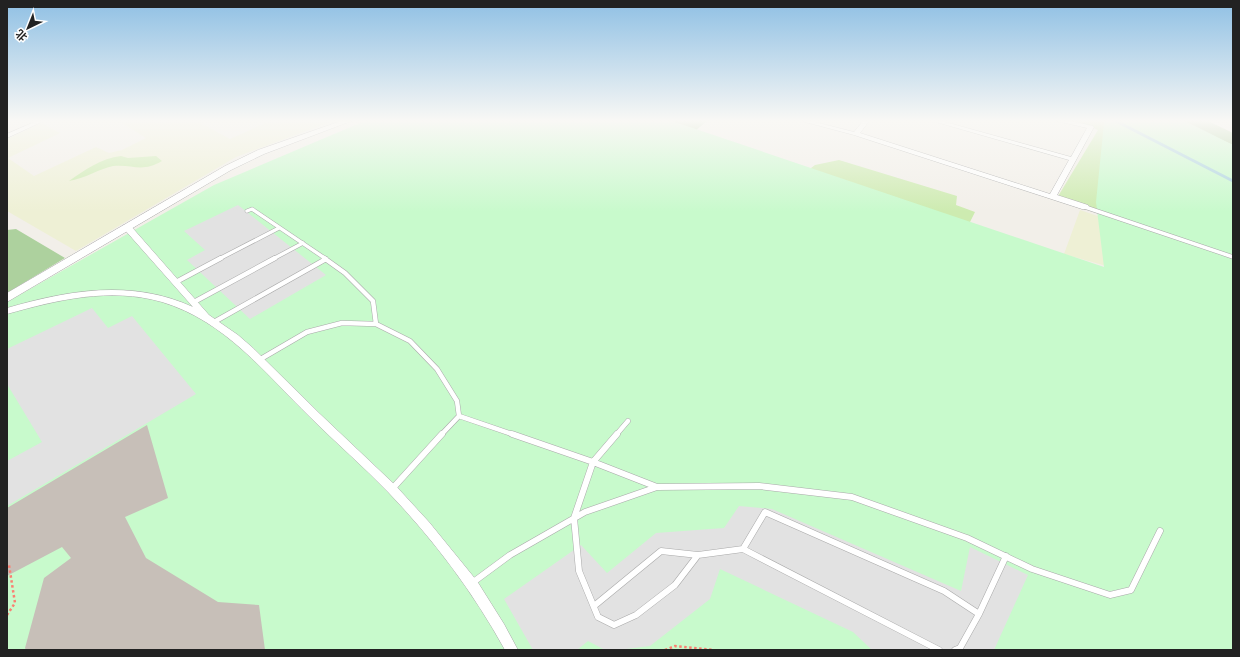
<svg xmlns="http://www.w3.org/2000/svg" width="1240" height="657" font-family="'Open Sans','Noto Sans SC',sans-serif">
  <rect width="100%" height="100%" fill="#f2efe9"/>
  <path fill="#eef0d5" d="M 117,120 L 195,120 L 230,139 L 272,120 L 336,120 L 236,157 L 76,251 L 7,211 L 7,139 L 41,123 L 60,133 L 8,158 L 34,176 L 96,147 L 109,153 L 122,150 L 146,138 Z
    M 1080,210 L 1233,262 L 1233,302 L 1064,254 Z"/>
  <path fill="#cdebb0" d="M 1064,120 L 1121,120 L 1162,232 L 1057,198 L 1098,130 L 1089,126 Z
    M 121,156 L 128,158 L 156,156 L 162,161 C 142,173 133,164 113,166 C 101,168 84,179 69,181 C 85,170 101,158 121,156 Z
    M 839,160 L 957,196 L 956,205 L 975,212 L 968,226 L 803,174 L 815,165 Z"/>
  <path fill="#add19e" d="M 634,120 L 704,120 L 707,121 L 689,136 Z
    M 1177,120 L 1206,120 L 1233,133 L 1233,145 Z
    M 16,229 L 65,258 L 7,293 L 7,230 Z"/>
  <path fill="#c8facc" d="M 367,120 L 669,120 L 1104,267 L 1096,202 L 1104,123 L 1100,120 L 1183,120 L 1233,145 L 1233,650 L 7,650 L 7,302 L 214,185 Z"/>
  <path fill="#e2e2e2" d="M 238,205 L 326,275 L 250,319 L 187,260 L 205,250 L 184,231 Z
    M 92,308 L 108,328 L 132,316 L 196,394 L 7,506 L 7,461 L 42,442 L 7,384 L 7,349 Z
    M 739,506 L 772,509 L 961,591 L 970,547 L 1028,575 L 994,650 L 872,650 L 853,632 L 720,569 L 710,599 L 650,646 L 618,650 L 605,650 L 588,641 L 577,650 L 533,650 L 504,599 L 581,545 L 607,573 L 656,533 L 724,528 Z"/>
  <g fill="none" stroke-linecap="round" stroke-linejoin="round">
    <path stroke="#aad3df" stroke-width="3" d="M 1114,120 L 1233,181"/>
  </g>
  <path fill="#c7bfb8" d="M 147,425 L 168,498 L 125,517 L 146,558 L 218,602 L 259,605 L 265,650 L 26,650 L 25,648 L 44,578 L 71,558 L 62,547 L 7,576 L 7,508 Z"/>
  <g fill="none" stroke-linecap="round" stroke-linejoin="round">
    <defs>
      <path id="service-far2" d="M 1085,207 L 1233,257
        M 247,211 L 252,209 L 326,259
        M 219,259 L 279,228
        M 273,259 L 303,243"/>
      <path id="service-far1" d="M 324,258 L 345,273 L 373,301 L 376,324
        M 176,282 L 221,258
        M 194,302 L 275,258
        M 214,322 L 326,259
        M 259,360 L 307,332 L 342,323 L 376,324 L 410,341 L 437,369 L 457,401 L 459,416 L 441,435
        M 459,416 L 515,435
        M 616,435 L 628,421"/>
      <path id="service" d="M 512,434 L 593,462 L 657,487
        M 617,434 L 593,462 L 574,518 L 579,571 L 598,617 L 614,625 L 636,615 L 675,585 L 698,555 L 743,549 L 939,650
        M 392,489 L 442,434
        M 743,549 L 765,512 L 944,591 L 979,614
        M 472,583 L 510,555 L 585,512 L 657,487 L 759,486 L 852,497 L 967,538 L 1032,569 L 1110,595 L 1131,590 L 1160,531
        M 594,606 L 661,551 L 698,555
        M 955,650 L 960,648 L 979,614 L 1006,556"/>
      <path id="minor" d="M 39,120 L 46,120 L 7,138 L 7,134 Z
        M 798,120 L 807,120 L 854,132 L 864,120 L 870,120 L 860,133 L 1050,194 L 1069,160 L 929,120 L 938,120 L 1071,157 L 1087,128 L 1057,121 L 1056,120 L 1066,120 L 1093,126 L 1094,127 L 1057,195 L 1088,205 L 1089,207 L 1085,209 L 1082,209 L 854,135 Z
        M 124,225 L 130,225 L 209,315 L 238,335 L 253,348 L 319,413 L 395,485 L 429,522 L 477,581 L 504,624 L 518,650 L 505,650 C 473,592 434,540 388,492 C 363,466 336,443 310,417 C 265,373 225,321 162,302 C 110,287 57,300 7,314 L 7,308 C 69,290 132,279 193,307 L 124,229 L 123,227 Z"/>
      <path id="tertiary" d="M 344,120 L 354,120 L 264,154 L 231,170 L 7,302 L 7,293 L 225,166 L 258,150 Z"/>
    </defs>
    <use href="#service-far2" stroke="#a9a9a9" stroke-width="4.5"/>
    <use href="#service-far1" stroke="#a9a9a9" stroke-width="5.5"/>
    <use href="#service" stroke="#a9a9a9" stroke-width="7"/>
    <use href="#minor" stroke="#a9a9a9" stroke-width="1"/>
    <use href="#tertiary" stroke="#a9a9a9" stroke-width="1"/>
    <path stroke="#fa8072" stroke-width="2.5" stroke-dasharray="2.5 2.5" stroke-linecap="butt" d="M 7,615 L 15,603 L 9,565
      M 665,650 L 675,646 L 714,650"/>
    <use href="#service-far2" stroke="#fff" stroke-width="3.5"/>
    <use href="#service-far1" stroke="#fff" stroke-width="4.5"/>
    <use href="#service" stroke="#fff" stroke-width="6"/>
    <use href="#minor" fill="#fff" fill-rule="evenodd"/>
    <use href="#tertiary" fill="#fff" fill-rule="evenodd"/>
  </g>
  <linearGradient id="sky" x2="0" y2="1"><stop stop-color="#8fc0e4"/><stop offset="0.57" stop-color="#f9f8f5"/><stop offset="1" stop-color="#f9f8f5" stop-opacity="0"/></linearGradient>
  <rect width="1240" height="212" fill="url(#sky)"/>
  <rect width="1240" height="657" fill="none" stroke="#222222" stroke-width="16"/>
  <g transform="translate(28 28) rotate(223)" stroke="#ffffff" stroke-width="3" paint-order="stroke">
  <path d="M0-3L7 15L0 10L-7 15Z" fill="#222222"/>
  <text y="-6" font-size="11" font-weight="bold" text-anchor="middle" fill="#222222">北</text>
  </g>
</svg>
